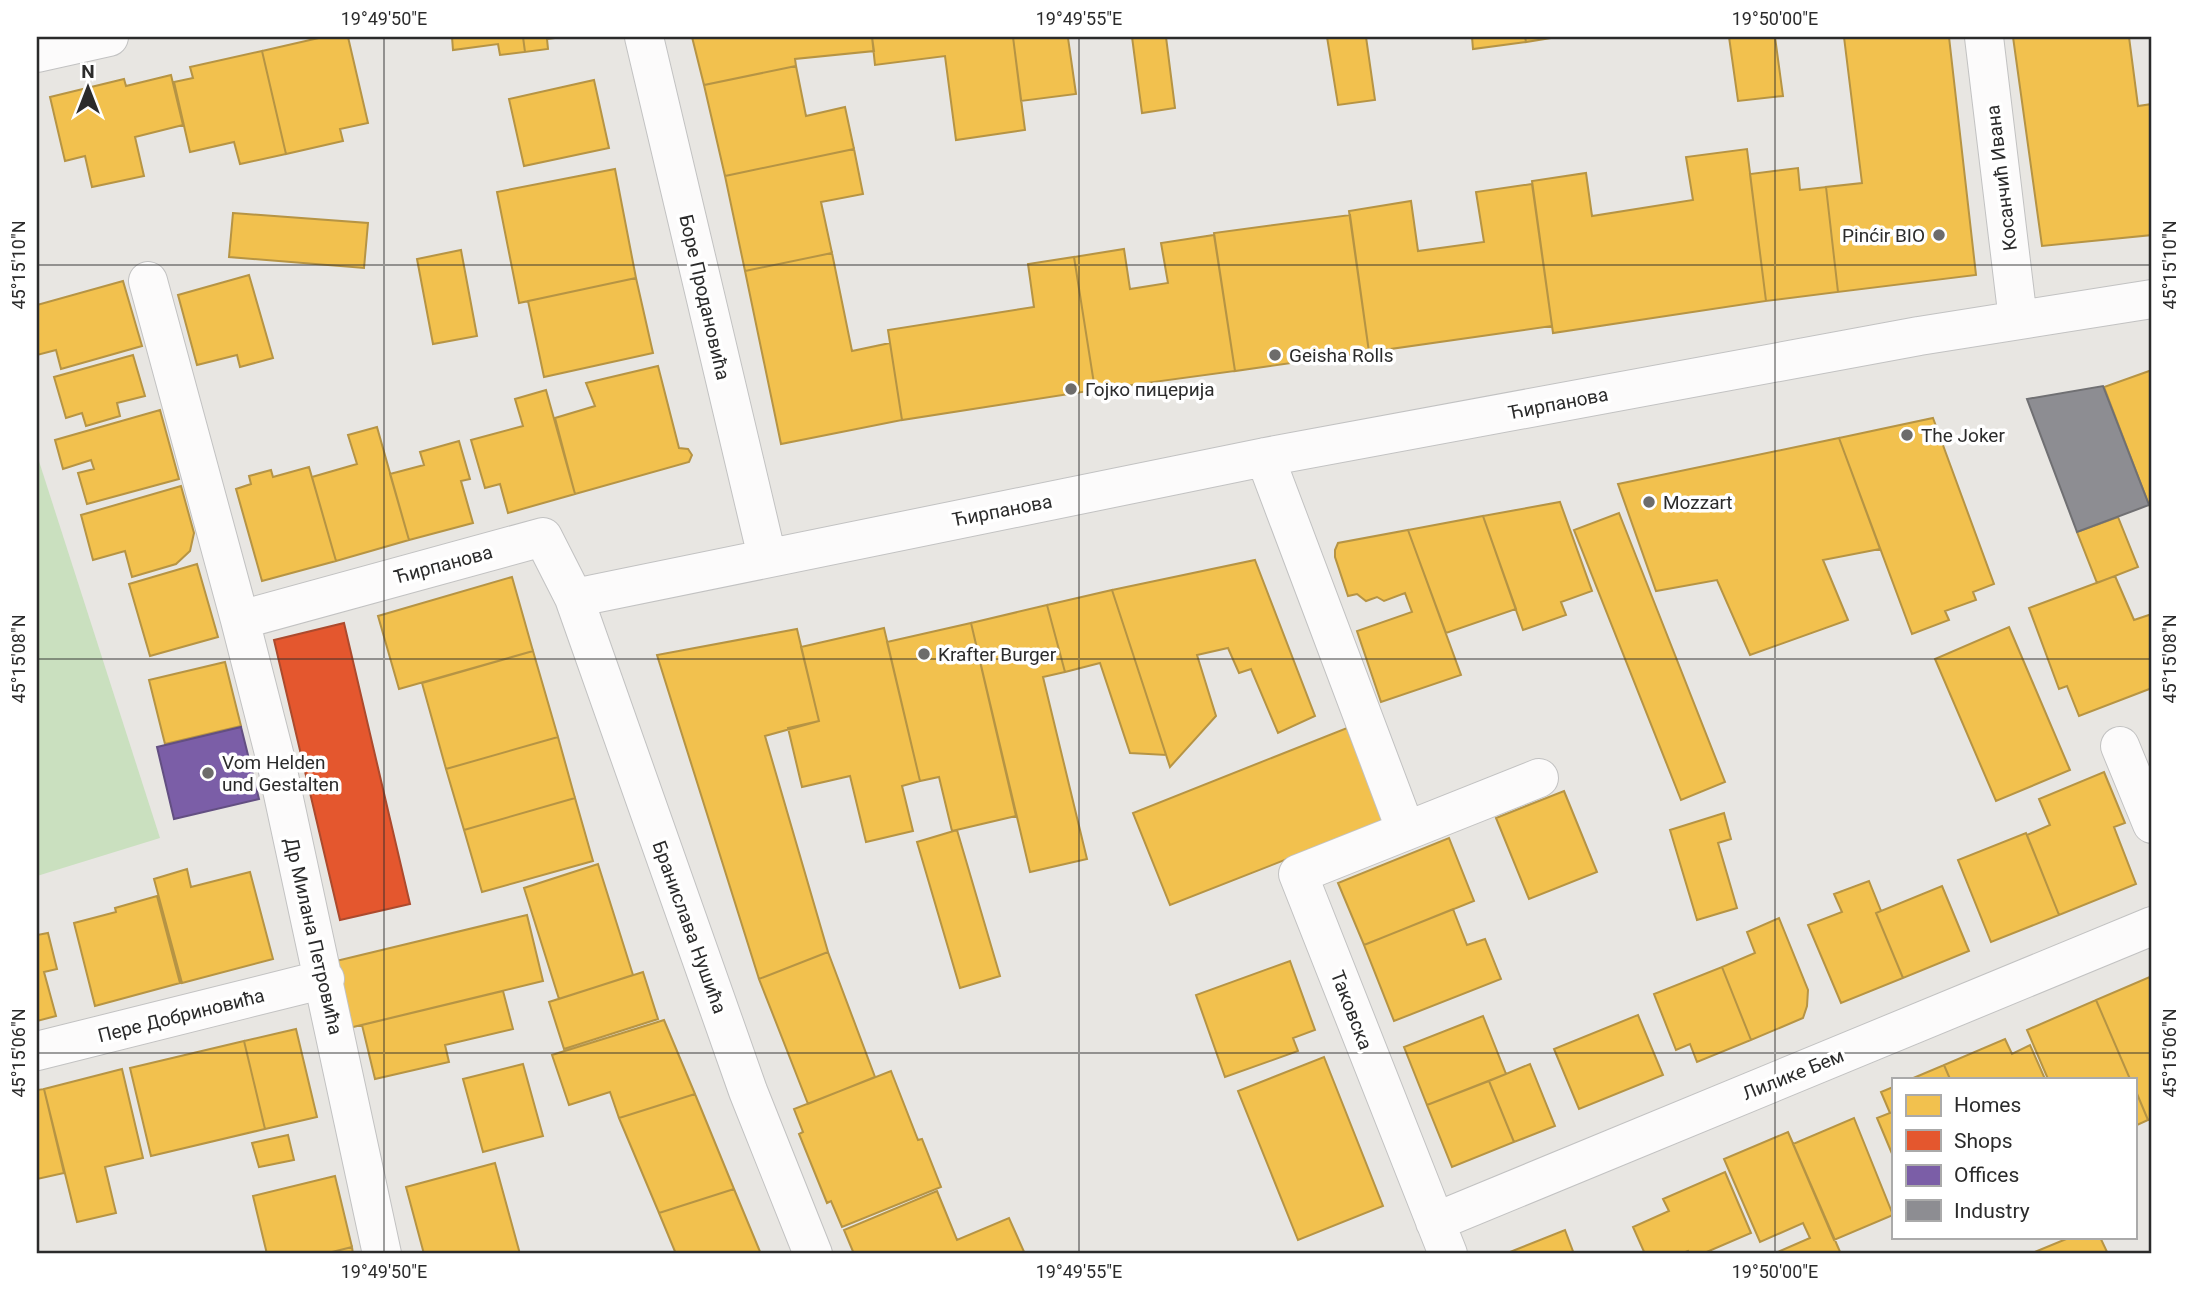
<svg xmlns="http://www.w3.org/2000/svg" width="2189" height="1291" font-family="Roboto,sans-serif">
  <rect width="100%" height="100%" fill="#e8e6e2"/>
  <path fill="#cae0bf" d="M 37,455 L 160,838 L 37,876 Z"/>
  <path fill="#f2c14e" stroke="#b69444" stroke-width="2" d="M 323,37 L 348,37 L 368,123 L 340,129 L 343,141 L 286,154 L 262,51 Z
    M 452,37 L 523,37 L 525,52 L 500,55 L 498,44 L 453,50 Z
    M 523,37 L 563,37 L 547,39 L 548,49 L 525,52 Z
    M 692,37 L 872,37 L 874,51 L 795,59 L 796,66 L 704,85 Z
    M 872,37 L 1013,37 L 1025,130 L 956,140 L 945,56 L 875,65 Z
    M 1013,37 L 1079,37 L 1068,38 L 1076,94 L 1021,101 Z
    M 1132,37 L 1166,37 L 1175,108 L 1142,113 Z
    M 1327,37 L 1366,37 L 1375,100 L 1338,105 Z
    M 1472,37 L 1525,37 L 1526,42 L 1473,49 Z
    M 1525,37 L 1557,37 L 1526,42 Z
    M 1729,37 L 1775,37 L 1783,96 L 1738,101 Z
    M 1844,37 L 1949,37 L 1976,275 L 1838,292 L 1826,187 L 1862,183 Z
    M 2013,37 L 2129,37 L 2138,106 L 2152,104 L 2152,235 L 2042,246 Z
    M 262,51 L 286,154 L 240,164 L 234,142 L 190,152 L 174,82 L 193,78 L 190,67 Z
    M 796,66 L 806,116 L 845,107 L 854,149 L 725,176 L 704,85 Z
    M 171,75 L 183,125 L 135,137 L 144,176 L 92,187 L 85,156 L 65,161 L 50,97 L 124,79 L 126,86 Z
    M 594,80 L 609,148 L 524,166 L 509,99 Z
    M 854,149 L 863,194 L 821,202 L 832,253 L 745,271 L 725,176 Z
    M 1747,149 L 1766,301 L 1553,333 L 1532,181 L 1586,173 L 1592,216 L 1693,200 L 1686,157 Z
    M 1798,168 L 1800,190 L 1826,187 L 1838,292 L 1766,301 L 1750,174 Z
    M 615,169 L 636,278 L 519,303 L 497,192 Z
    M 1532,184 L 1552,326 L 1369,352 L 1349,211 L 1411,201 L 1418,251 L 1484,242 L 1476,192 Z
    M 233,213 L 368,223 L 364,268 L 229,257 Z
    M 1350,215 L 1369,352 L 1235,371 L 1214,233 Z
    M 1214,235 L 1235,371 L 1095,390 L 1074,257 L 1124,249 L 1130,289 L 1168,283 L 1161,243 Z
    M 461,250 L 477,336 L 433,344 L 417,259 Z
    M 832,253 L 852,351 L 890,343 L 902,420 L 781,444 L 745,271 Z
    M 1074,257 L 1095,390 L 902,420 L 888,330 L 1034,307 L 1028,264 Z
    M 249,275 L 273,358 L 240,367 L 237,355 L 197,365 L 178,295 Z
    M 636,278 L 653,353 L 544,377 L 528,301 Z
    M 123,281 L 142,346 L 61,369 L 56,350 L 37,355 L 37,305 Z
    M 133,355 L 145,396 L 117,403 L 120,416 L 86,426 L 82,413 L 66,418 L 54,377 Z
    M 658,366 L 679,448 L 688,449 L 692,455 L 689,462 L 575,494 L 555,418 L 595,406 L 586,383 Z
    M 2152,370 L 2152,503 L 2149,505 L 2104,387 Z
    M 546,390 L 575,494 L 508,513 L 500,484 L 485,488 L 471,440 L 523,426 L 515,399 Z
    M 160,410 L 179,479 L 87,504 L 78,473 L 94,469 L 91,460 L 63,469 L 55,440 Z
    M 1933,418 L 1994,584 L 1973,592 L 1976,600 L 1945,611 L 1949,620 L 1912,634 L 1839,438 Z
    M 377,427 L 409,540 L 336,561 L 312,477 L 357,464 L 348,435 Z
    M 1839,438 L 1880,549 L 1823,560 L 1848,620 L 1750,655 L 1717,580 L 1656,591 L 1618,484 Z
    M 459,441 L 470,479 L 461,481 L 473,523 L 409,540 L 390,474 L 424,465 L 420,452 Z
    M 309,467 L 336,561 L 262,581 L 236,489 L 251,484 L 249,476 L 271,470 L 273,477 Z
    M 181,486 L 194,533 L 190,551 L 176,564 L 132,577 L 125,551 L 93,560 L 81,515 Z
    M 1560,502 L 1592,591 L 1561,602 L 1566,615 L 1523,630 L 1483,516 Z
    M 1619,513 L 1725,782 L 1681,800 L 1574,530 Z
    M 1483,516 L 1516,609 L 1446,633 L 1408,530 Z
    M 2118,517 L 2138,567 L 2097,583 L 2077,532 Z
    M 1408,530 L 1461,675 L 1381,702 L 1357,631 L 1412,612 L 1405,593 L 1384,601 L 1377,597 L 1366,601 L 1357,594 L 1348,596 L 1335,557 L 1335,550 L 1338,543 Z
    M 1255,560 L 1315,716 L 1278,733 L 1251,669 L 1239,673 L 1228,648 L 1197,655 L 1216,716 L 1170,767 L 1112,590 Z
    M 197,564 L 218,637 L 150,656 L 129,584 Z
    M 2115,576 L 2134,620 L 2152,614 L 2152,688 L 2079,716 L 2067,686 L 2059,689 L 2029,608 Z
    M 512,577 L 533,651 L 399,689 L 378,616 Z
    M 1112,590 L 1166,755 L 1130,753 L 1100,663 L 1065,672 L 1047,605 Z
    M 1047,605 L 1065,672 L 1043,677 L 1087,859 L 1030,872 L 971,623 Z
    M 971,623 L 1016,816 L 952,831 L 939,777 L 920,781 L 887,642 Z
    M 2009,627 L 2070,770 L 1996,801 L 1935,659 Z
    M 884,628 L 920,781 L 902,786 L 913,831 L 866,842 L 850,776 L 802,787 L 788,728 L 819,721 L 801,647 Z
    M 797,629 L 819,721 L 765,736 L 828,952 L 759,979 L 657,655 Z
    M 533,651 L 558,737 L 446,769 L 422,683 Z
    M 225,662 L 241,726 L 165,744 L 149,680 Z
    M 1347,728 L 1384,821 L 1170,905 L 1133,813 Z
    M 558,737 L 575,798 L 464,830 L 446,769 Z
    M 2104,772 L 2125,823 L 2114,827 L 2136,884 L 2059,915 L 2027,835 L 2050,825 L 2039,799 Z
    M 1564,791 L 1597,872 L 1529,899 L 1496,818 Z
    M 575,798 L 593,861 L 482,892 L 464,830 Z
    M 1724,813 L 1731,839 L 1718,843 L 1737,908 L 1697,920 L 1670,830 Z
    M 957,830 L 1000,976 L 960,988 L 917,842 Z
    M 2026,833 L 2059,915 L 1991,942 L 1958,860 Z
    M 1449,838 L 1474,901 L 1364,945 L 1338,883 Z
    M 598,864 L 633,975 L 559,999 L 524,888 Z
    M 187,869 L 191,887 L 250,872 L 273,959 L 182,983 L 154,879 Z
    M 1869,881 L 1881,911 L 1876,913 L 1903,978 L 1841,1003 L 1808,925 L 1842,912 L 1834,894 Z
    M 1942,886 L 1969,951 L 1903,978 L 1876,913 Z
    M 157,896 L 180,983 L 95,1006 L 74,923 L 116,912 L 115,908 Z
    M 1453,909 L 1467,945 L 1485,939 L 1501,979 L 1394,1021 L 1364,945 Z
    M 527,915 L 543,981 L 349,1028 L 332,962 Z
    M 1779,918 L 1808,990 L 1807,1006 L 1803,1018 L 1751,1040 L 1722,967 L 1755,953 L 1747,932 Z
    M 48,933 L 57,969 L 44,972 L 56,1016 L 37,1021 L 37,935 Z
    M 828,952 L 875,1077 L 808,1104 L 759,979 Z
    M 1290,961 L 1315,1030 L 1293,1038 L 1298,1051 L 1225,1077 L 1196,995 Z
    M 1722,967 L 1751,1040 L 1697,1062 L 1690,1044 L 1676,1050 L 1654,994 Z
    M 643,972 L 658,1019 L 564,1049 L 549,1002 Z
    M 2152,976 L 2152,1119 L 2148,1120 L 2135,1089 L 2135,1079 L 2130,1079 L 2096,1000 Z
    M 503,991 L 513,1029 L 445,1045 L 449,1062 L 375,1079 L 362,1025 Z
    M 2096,1000 L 2130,1079 L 2048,1079 L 2027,1030 Z
    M 1638,1015 L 1663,1075 L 1579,1109 L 1554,1049 Z
    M 1483,1016 L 1506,1074 L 1427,1105 L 1404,1047 Z
    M 664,1020 L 695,1094 L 619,1118 L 610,1092 L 569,1105 L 552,1055 Z
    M 296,1029 L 317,1117 L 265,1129 L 244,1041 Z
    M 2005,1039 L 2012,1054 L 2030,1045 L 2045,1079 L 1950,1079 L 1944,1065 Z
    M 244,1041 L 265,1129 L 151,1156 L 130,1068 Z
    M 1324,1057 L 1383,1206 L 1298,1240 L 1238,1091 Z
    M 523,1064 L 543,1136 L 483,1152 L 463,1079 Z
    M 1530,1064 L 1555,1126 L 1514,1142 L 1489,1081 Z
    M 1944,1065 L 1950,1079 L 1911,1079 Z
    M 122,1069 L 143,1158 L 105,1167 L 116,1213 L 77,1222 L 44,1089 Z
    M 891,1071 L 918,1140 L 922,1139 L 941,1187 L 842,1227 L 831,1201 L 827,1203 L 799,1134 L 803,1132 L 794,1109 Z
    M 1489,1081 L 1514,1142 L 1452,1167 L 1427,1105 Z
    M 1893,1087 L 1893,1156 L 1877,1118 L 1890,1113 L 1881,1092 Z
    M 44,1089 L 64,1173 L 37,1179 L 37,1090 Z
    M 2135,1089 L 2148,1120 L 2135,1126 Z
    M 695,1094 L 734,1189 L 659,1213 L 619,1118 Z
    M 1854,1118 L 1893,1215 L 1834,1240 L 1793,1144 Z
    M 1788,1132 L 1841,1254 L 1773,1254 L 1810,1238 L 1803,1223 L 1760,1242 L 1724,1159 Z
    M 288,1135 L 294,1160 L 259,1167 L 252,1143 Z
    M 495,1163 L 520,1254 L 424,1254 L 406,1187 Z
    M 1725,1172 L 1751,1233 L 1702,1254 L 1689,1254 L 1688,1251 L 1680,1254 L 1645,1254 L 1633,1227 L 1669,1211 L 1663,1199 Z
    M 335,1176 L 352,1247 L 324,1254 L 267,1254 L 253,1196 Z
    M 734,1189 L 761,1254 L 676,1254 L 659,1213 Z
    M 937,1191 L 957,1240 L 1009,1218 L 1025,1254 L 854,1254 L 844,1230 Z
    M 1565,1230 L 1574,1254 L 1505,1254 Z
    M 2071,1237 L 2100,1237 L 2108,1254 L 2030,1254 Z
    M 352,1247 L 353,1254 L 324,1254 Z"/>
  <path fill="#e4572e" stroke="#ac4a2d" stroke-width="2" d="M 344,623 L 410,904 L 340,920 L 274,640 Z"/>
  <path fill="#7b5ea7" stroke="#634f82" stroke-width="2" d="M 241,727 L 259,799 L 174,819 L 157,747 Z"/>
  <path fill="#8d8d92" stroke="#707073" stroke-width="2" d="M 2103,386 L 2149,505 L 2077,532 L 2027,399 Z"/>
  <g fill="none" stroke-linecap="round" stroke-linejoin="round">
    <defs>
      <path id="minor" d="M 644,37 L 767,557
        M 1984,37 L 2018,320
        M 37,53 L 109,37
        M 148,281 L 240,620 L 543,537 L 574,598 L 1265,457 L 1919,336 L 2152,299
        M 1265,457 L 1406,831
        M 574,598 L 748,1091 L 813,1254
        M 240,620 L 275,757 L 382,1254
        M 2120,746 L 2152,824
        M 37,1051 L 325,979
        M 1435,1222 L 2152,926
        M 1448,1254 L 1298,874 L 1539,778"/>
    </defs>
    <use href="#minor" stroke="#c2c2c2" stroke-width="40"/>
    <use href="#minor" stroke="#fcfbfb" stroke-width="38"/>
  </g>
  <path fill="none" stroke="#2b2b2b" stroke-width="2" stroke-opacity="0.45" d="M 384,37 L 384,1254M 1079,37 L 1079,1254M 1775,37 L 1775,1254M 37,265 L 2152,265M 37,659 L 2152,659M 37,1053 L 2152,1053"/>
  <g fill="#6d6c6b" stroke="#fff" stroke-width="2.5">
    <circle cx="1939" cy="235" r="7"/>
    <circle cx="1275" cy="355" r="7"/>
    <circle cx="1071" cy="389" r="7"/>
    <circle cx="1907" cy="435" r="7"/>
    <circle cx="1649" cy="502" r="7"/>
    <circle cx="924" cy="654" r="7"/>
    <circle cx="208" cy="773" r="7"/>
  </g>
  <g text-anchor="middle" stroke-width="7" stroke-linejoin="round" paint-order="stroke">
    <g font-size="19" fill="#2b2b2b" stroke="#fff">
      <text transform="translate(2001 178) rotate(-97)" y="7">Косанчић Ивана</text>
      <text transform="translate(705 297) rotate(77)" y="7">Боре Продановића</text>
      <text transform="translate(1558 403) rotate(-11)" y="7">Ћирпанова</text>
      <text transform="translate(1002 510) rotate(-11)" y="7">Ћирпанова</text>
      <text transform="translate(443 564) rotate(-15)" y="7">Ћирпанова</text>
      <text transform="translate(690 927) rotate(70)" y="7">Бранислава Нушића</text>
      <text transform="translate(314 936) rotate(77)" y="7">Др Милана Петровића</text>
      <text transform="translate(1352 1010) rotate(69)" y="7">Таковска</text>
      <text transform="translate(181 1015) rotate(-14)" y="7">Пере Добриновића</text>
      <text transform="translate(1793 1074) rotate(-22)" y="7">Лилике Бем</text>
    </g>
    <g font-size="19" fill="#2b2b2b" stroke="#fff" text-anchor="start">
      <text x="1925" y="242" text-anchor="end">Pinćir BIO</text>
      <text x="1289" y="362">Geisha Rolls</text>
      <text x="1085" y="396">Гојко пицерија</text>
      <text x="1921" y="442">The Joker</text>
      <text x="1663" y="509">Mozzart</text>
      <text x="938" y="661">Krafter Burger</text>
      <text x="222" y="769">Vom Helden<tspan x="222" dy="22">und Gestalten</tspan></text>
    </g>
  </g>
  <rect width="2189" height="1291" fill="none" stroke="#ffffff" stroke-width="77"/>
  <rect x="1892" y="1078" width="245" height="161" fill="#ffffff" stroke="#aaaaaa" stroke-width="2"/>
  <rect x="1906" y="1095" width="35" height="21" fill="#f2c14e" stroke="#aaaaaa" stroke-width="2"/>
  <text x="1954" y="1112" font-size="21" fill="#2b2b2b">Homes</text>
  <rect x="1906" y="1130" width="35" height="21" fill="#e4572e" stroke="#aaaaaa" stroke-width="2"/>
  <text x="1954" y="1148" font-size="21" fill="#2b2b2b">Shops</text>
  <rect x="1906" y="1165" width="35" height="21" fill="#7b5ea7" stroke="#aaaaaa" stroke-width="2"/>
  <text x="1954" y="1182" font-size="21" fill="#2b2b2b">Offices</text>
  <rect x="1906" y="1200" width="35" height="21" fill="#8d8d92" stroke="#aaaaaa" stroke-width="2"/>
  <text x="1954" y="1218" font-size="21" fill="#2b2b2b">Industry</text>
  <g transform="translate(88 88)" stroke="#ffffff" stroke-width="5" paint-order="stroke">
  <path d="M0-5L12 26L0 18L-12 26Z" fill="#2b2b2b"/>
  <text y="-10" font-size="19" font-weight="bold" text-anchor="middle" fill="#2b2b2b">N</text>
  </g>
  <rect x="38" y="38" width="2112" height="1214" fill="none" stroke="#2b2b2b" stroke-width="2.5"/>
  <g font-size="18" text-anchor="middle" fill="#2b2b2b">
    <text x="384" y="25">19°49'50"E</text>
    <text x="1079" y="25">19°49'55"E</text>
    <text x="1775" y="25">19°50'00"E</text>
    <text transform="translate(19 265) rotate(-90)" y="6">45°15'10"N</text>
    <text transform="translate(2170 265) rotate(-90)" y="6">45°15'10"N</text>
    <text transform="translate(19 659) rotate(-90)" y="6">45°15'08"N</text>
    <text transform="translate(2170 659) rotate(-90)" y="6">45°15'08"N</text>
    <text transform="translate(19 1053) rotate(-90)" y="6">45°15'06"N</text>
    <text transform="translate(2170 1053) rotate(-90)" y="6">45°15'06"N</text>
    <text x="384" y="1278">19°49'50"E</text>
    <text x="1079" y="1278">19°49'55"E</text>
    <text x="1775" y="1278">19°50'00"E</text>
  </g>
</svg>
